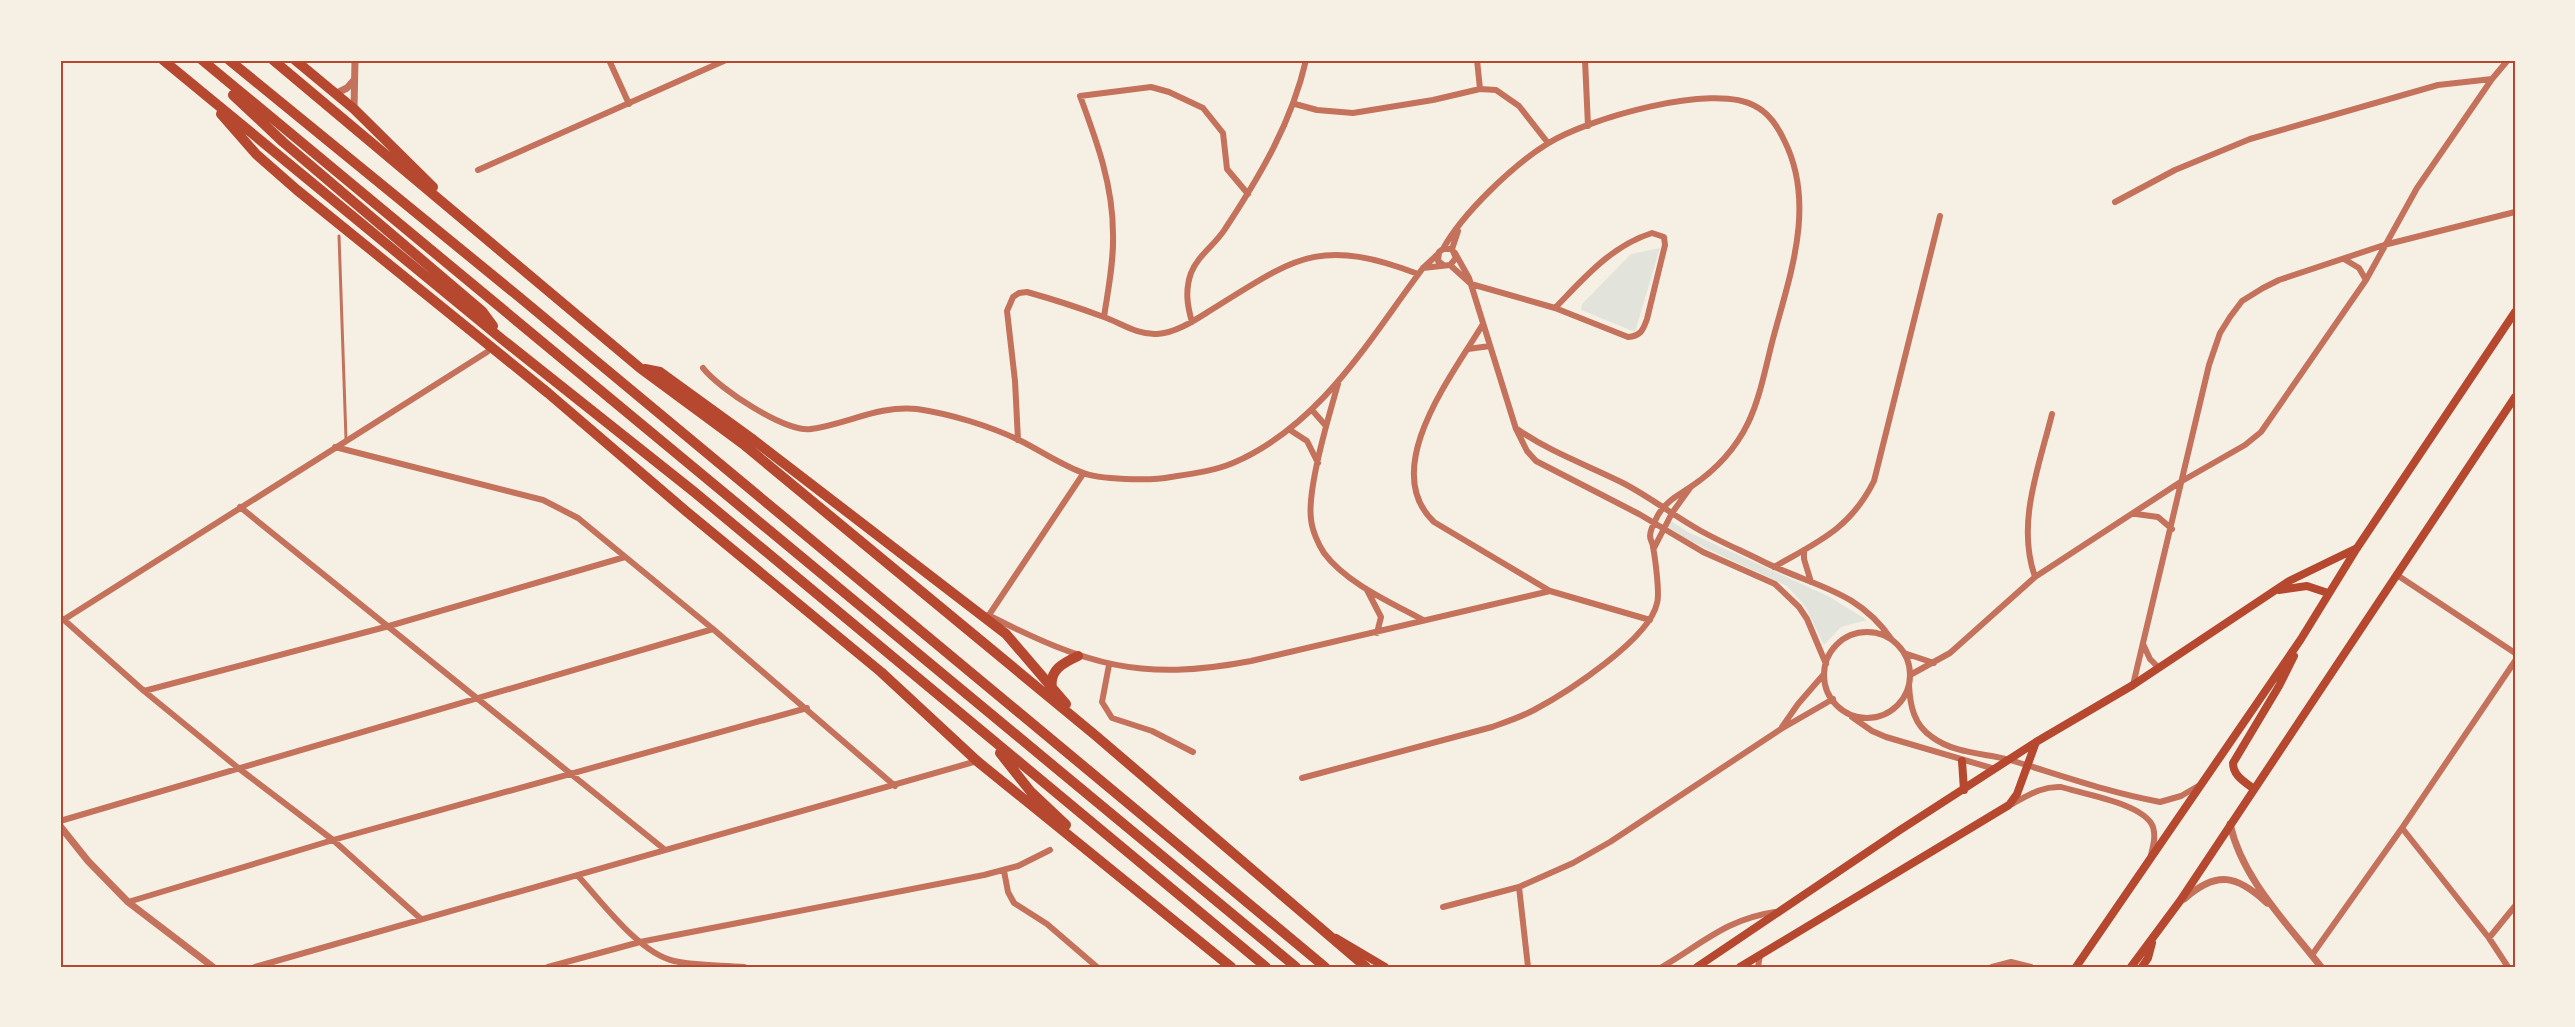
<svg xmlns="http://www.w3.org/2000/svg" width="2575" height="1027" font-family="Manrope,sans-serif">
  <rect width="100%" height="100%" fill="#f6efe4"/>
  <path fill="#e2e4dc" d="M 1660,248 L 1635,332 L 1581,310 L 1582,304 L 1631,254 Z
    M 1671,521 L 1688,532 L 1828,596 L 1867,620 L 1841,627 L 1824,645 L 1805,606 L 1787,586 L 1686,539 L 1667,526 Z"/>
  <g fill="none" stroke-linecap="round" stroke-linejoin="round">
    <path stroke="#c5725c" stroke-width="3" d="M 339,236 L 346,439"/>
    <path stroke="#c5725c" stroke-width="6" d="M 609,60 L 629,104
      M 1477,60 L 1480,89
      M 1585,60 L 1588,126
      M 1295,104 L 1317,110 L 1353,113 L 1433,100 L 1480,89 L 1496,90 L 1519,106 L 1548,143
      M 478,170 L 726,60
      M 2115,202 L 2175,170 L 2250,139 L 2438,85 L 2492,79
      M 1452,249 L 1458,231
      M 1455,253 L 1469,278 L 1516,429 L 1527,451 L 1536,461 L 1639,514 L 1703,552 L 1775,584 L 1799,607 L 1807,619 L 1826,664
      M 2344,259 L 2359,268 L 2366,280
      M 1450,265 L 1471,284 L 1555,308 L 1628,337 C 1641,336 1643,330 1647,319 L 1665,245 L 1664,237 L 1652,233 C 1611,246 1584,278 1555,308
      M 1423,268 L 1450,265 L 1456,258 L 1452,249 L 1443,249 L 1439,252 L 1438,261 L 1442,264
      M 1104,317 C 1108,290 1114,261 1113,234 C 1113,185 1097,142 1080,96 L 1151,87 L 1169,92 L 1203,108 L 1223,133 L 1227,169 L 1248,194
      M 1192,322 C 1187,305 1185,290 1191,273 C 1198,255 1215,245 1225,229 C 1260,176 1292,122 1306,60
      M 1483,324 C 1453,374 1378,469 1434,522 L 1550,591 L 1650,620
      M 1468,349 L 1490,346
      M 703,368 C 718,388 786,433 811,429 C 847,424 879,405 917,409 C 951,414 990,426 1021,441 C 1041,451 1060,464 1081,472 C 1098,480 1152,481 1171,477 C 1191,474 1214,471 1233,463 C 1321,425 1368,341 1423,268 L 1438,254
      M 1338,384 C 1329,415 1307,489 1311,519 C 1312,530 1318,544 1324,553 C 1346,583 1392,603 1423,620
      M 1312,410 L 1326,426
      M 1517,429 C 1550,452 1587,465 1623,483 C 1650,497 1674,516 1701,531 C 1721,542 1742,551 1762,561 C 1814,587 1857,589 1892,640
      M 1290,430 L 1307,441 L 1318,463
      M 1018,440 L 1015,381 L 1007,311 L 1013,297 L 1019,293 L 1027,292 C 1052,299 1077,307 1101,316 C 1120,322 1136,335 1157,334 C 1176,333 1195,320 1211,310 C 1295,258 1318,236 1418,274
      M 335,447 L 543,500 L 578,518 L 713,629 L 895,786
      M 240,507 L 664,849
      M 2136,514 L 2158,517 L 2172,529
      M 1654,548 L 1672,513 L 1690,488
      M 1804,550 L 1804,559 L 1811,582
      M 1774,567 C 1818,542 1850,529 1874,481 L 1940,216
      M 2397,575 L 2515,653
      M 2035,577 C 2016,523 2039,467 2052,414
      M 1367,590 L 1381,617 L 1377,633
      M 988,615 C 1087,665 1140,682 1251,661 L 1550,591
      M 987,618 L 1083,474
      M 63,619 L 144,691 L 237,767 L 333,840 L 421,919
      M 60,622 L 487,352
      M1824 675a43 43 0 1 1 86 0a43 43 0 1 1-86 0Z
      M 2143,644 L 2150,659 L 2159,668
      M 1904,653 L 1934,663
      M 1109,665 L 1102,702 L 1112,718 L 1152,731 L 1193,752
      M 1910,675 L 1950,653 L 2035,577 L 2182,481 L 2245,445 L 2261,432 L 2366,280 L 2417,188 L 2492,79 L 2508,60
      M 1909,685 C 1910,706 1914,725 1932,737 C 1955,754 1984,753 2010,760 C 2060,775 2110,793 2160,802 L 2181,796 L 2200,785
      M 2133,685 L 2209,365 L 2220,333 L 2230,317 L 2242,301 L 2263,288 L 2279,280 L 2384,245 L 2515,212
      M 144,691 L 389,626 L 625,557
      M 1852,717 L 1872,731 L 1886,737 L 1995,769
      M 1782,727 L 1798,704 L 1824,674
      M 1302,778 L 1492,727 C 1506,722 1521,717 1534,710 C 1566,693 1650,639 1657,603 C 1660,594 1655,557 1653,547 C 1653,543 1650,540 1650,536 C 1650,529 1655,521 1658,515 C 1667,500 1679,495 1692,486 C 1717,469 1735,450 1748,423 C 1761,396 1766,364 1774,335 C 1791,272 1816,203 1784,140 C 1778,127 1769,113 1755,106 C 1713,82 1586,119 1547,144 C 1513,165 1462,214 1443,249
      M 2012,804 C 2029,795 2042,786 2061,787 C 2084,794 2145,804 2153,827 C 2156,837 2153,846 2151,855
      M 60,821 L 713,629
      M 2402,828 L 2489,938 L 2508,967
      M 1004,871 L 1008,892 L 1014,903 L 1047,924 L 1097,967
      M 578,876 C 602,902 639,953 674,961 C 696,966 721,965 744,967
      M 1519,887 L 1528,967
      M 128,902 L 333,840 L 807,708
      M 1443,907 L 1519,887 L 1573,863 L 1610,842 L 1781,729 L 1833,699
      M 2489,938 L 2515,906
      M 2312,955 L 2402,828 L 2515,661
      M 255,967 L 977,761
      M 548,967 L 640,942 L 984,875 L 1018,866 L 1050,850
      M 1662,967 C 1703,943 1727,919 1775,912
      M 1758,967 L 1760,955
      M 1992,967 L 2011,962 L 2031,967"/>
    <path stroke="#c5725c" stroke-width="7" d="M 335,94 L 347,88 L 354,80
      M 354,109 L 355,60
      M 2230,824 C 2242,879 2287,923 2321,967
      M 60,826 L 88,861 L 128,902 L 213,967
      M 2184,899 C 2217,870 2237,875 2267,903"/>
    <path stroke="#b5482f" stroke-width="8" d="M 2279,590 L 2307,586 L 2328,593
      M 1962,761 L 1964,790
      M 2254,789 C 2245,782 2233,776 2233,763 L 2279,686 L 2294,656
      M 1336,938 L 1385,967
      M 1697,967 L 1900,830 L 2036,742 L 2133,685 L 2289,581 L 2357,548
      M 1740,967 L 2009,805 L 2017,794 L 2036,742
      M 2076,967 L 2301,639 L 2357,548 L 2515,312
      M 2131,967 L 2180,901 L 2515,397
      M 2142,967 L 2148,958 L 2152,943"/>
    <path stroke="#b5482f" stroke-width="10" d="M 163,60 L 503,340 L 693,491 L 1266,967
      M 202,60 L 1296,967
      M 229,60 L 518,296 L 1325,967
      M 273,60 L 640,368 L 743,444 L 1095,735 L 1366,967
      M 295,60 L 354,109 L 433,187
      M 233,95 L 283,142 L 482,311 L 493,326
      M 221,114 L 256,154 L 297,190 L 548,393 L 687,512 L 881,672 L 977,761 L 1231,967
      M 645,369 L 660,372 L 751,438 L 1006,634 L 1066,704
      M 1052,688 C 1049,670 1063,663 1078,656
      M 1000,753 L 1031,792 L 1066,825"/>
  </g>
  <rect width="2575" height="1027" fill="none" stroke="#f6efe4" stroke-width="123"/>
  <rect x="62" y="62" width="2452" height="904" fill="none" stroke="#b5482f" stroke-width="2"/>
</svg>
